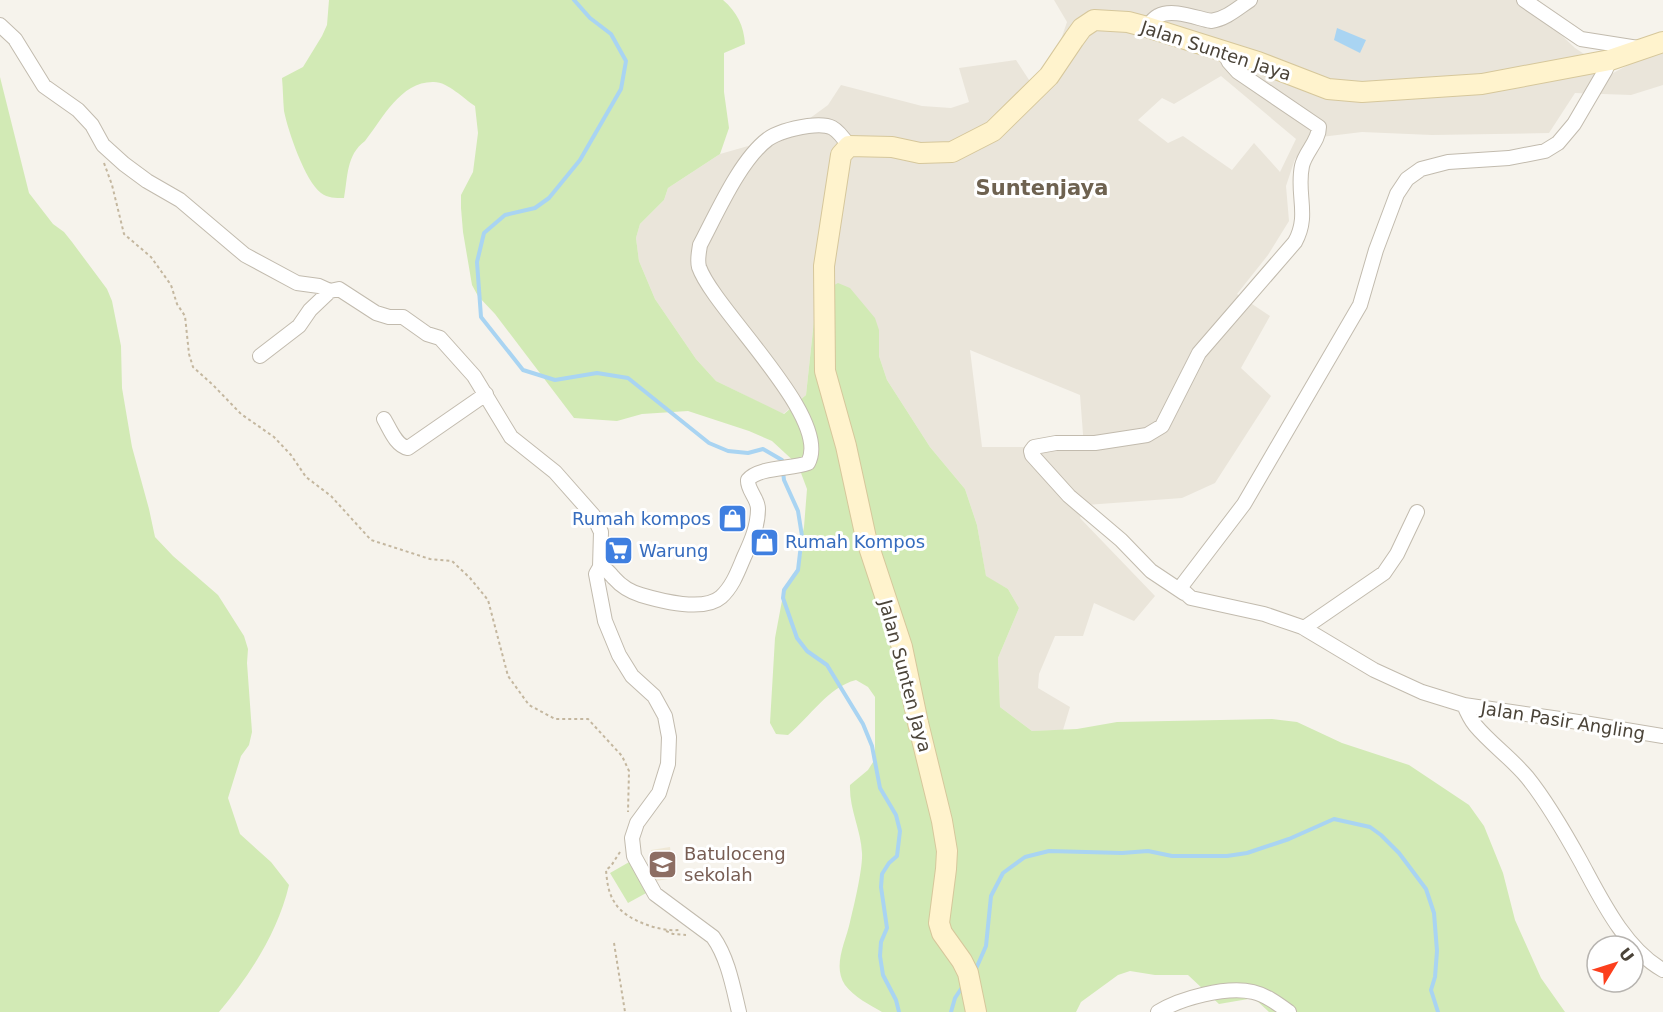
<svg xmlns="http://www.w3.org/2000/svg" width="1663" height="1012" font-family="'DejaVu Sans',sans-serif">
  <rect width="100%" height="100%" fill="#f6f3ec"/>
  <path fill="#eae5da" fill-rule="evenodd" d="M 1054,0 L 1524,0 L 1575,48 L 1613,73 L 1653,52 L 1663,53 L 1663,85 L 1631,95 L 1575,93 L 1549,133 L 1432,135 L 1362,132 L 1321,137 L 1295,159 L 1286,186 L 1289,221 L 1268,255 L 1237,294 L 1270,316 L 1241,368 L 1271,396 L 1215,483 L 1182,498 L 1086,505 L 1080,518 L 1155,596 L 1134,621 L 1094,603 L 1083,636 L 1055,636 L 1039,674 L 1038,688 L 1070,707 L 1063,730 L 1032,731 L 1000,707 L 998,658 L 1019,608 L 1008,589 L 986,577 L 977,525 L 965,489 L 930,447 L 887,380 L 879,356 L 879,330 L 815,311 L 806,395 L 783,414 L 716,381 L 696,359 L 655,299 L 639,261 L 636,238 L 640,224 L 664,200 L 668,188 L 720,154 L 787,135 L 828,105 L 841,85 L 922,106 L 951,108 L 969,102 L 959,68 L 1016,60 L 1033,86 L 1057,51 L 1067,22 ZM 1221,76 L 1296,139 L 1280,172 L 1254,143 L 1232,170 L 1183,136 L 1168,143 L 1138,120 L 1162,98 L 1174,104 ZM 970,350 L 1080,395 L 1084,447 L 982,447 Z"/>
  <path fill="#efe8d6" d="M 670,847 L 674,878 L 656,881 L 651,850 Z"/>
  <path fill="#d2eab5" d="M 329,0 L 723,0 C 737,12 744,26 745,44 L 724,53 L 724,92 L 729,128 L 720,154 L 668,188 L 664,200 L 640,224 L 636,238 L 639,261 L 655,299 L 696,359 L 716,381 L 784,414 L 806,395 L 815,311 L 827,289 L 838,283 L 850,288 L 875,318 L 879,330 L 879,356 L 887,380 L 930,447 L 965,489 L 977,525 L 986,576 L 1008,589 L 1019,608 L 998,658 L 1000,707 L 1032,731 L 1077,729 L 1117,722 L 1272,719 L 1297,722 L 1342,743 L 1409,765 L 1469,805 L 1484,826 L 1503,873 L 1515,920 L 1541,978 L 1565,1012 L 1269,1012 L 1254,998 L 1219,1004 L 1188,975 L 1155,975 L 1130,971 L 1118,975 L 1081,1002 L 1076,1012 L 882,1012 C 870,1005 854,997 845,985 C 832,966 846,941 850,922 C 854,906 863,868 862,853 C 861,830 849,809 850,785 L 868,770 L 875,759 L 875,697 L 868,687 L 856,680 C 828,687 810,717 788,735 L 776,734 L 770,723 L 775,638 L 784,590 L 798,570 L 803,548 L 802,536 L 804,527 L 807,489 L 798,465 L 772,441 L 749,431 L 688,411 L 642,414 L 617,421 L 574,418 L 495,314 L 478,296 L 472,285 L 463,232 L 461,208 L 461,195 L 473,172 L 478,133 L 475,106 C 464,99 448,82 434,82 C 401,81 383,118 365,141 C 346,155 348,177 344,198 C 335,198 328,198 321,193 C 305,181 288,131 284,111 C 283,100 283,89 282,78 L 303,67 L 322,36 L 327,25 Z
    M 0,77 L 29,193 L 53,224 L 64,232 L 72,242 L 107,289 L 112,301 L 121,346 L 122,388 L 132,447 L 149,509 L 155,537 L 173,556 L 218,595 L 244,636 L 248,649 L 247,663 L 252,732 L 249,745 L 241,756 L 228,798 L 240,834 L 271,862 L 289,885 C 278,932 250,975 219,1012 L 0,1012 Z
    M 631,861 L 648,892 L 628,903 L 610,873 Z"/>
  <path fill="#a9d4f2" d="M 1337,28 L 1366,40 L 1360,53 L 1334,40 Z"/>
  <g fill="none" stroke-linecap="round" stroke-linejoin="round">
    <path stroke="#a9d4f2" stroke-width="4" d="M 574,0 L 590,18 L 611,34 L 626,61 L 621,89 L 580,160 L 549,198 L 535,208 L 505,215 L 484,233 L 477,262 L 481,317 L 523,370 L 555,380 L 597,373 L 628,378 L 709,443 L 728,451 L 748,453 L 763,449 L 782,460 L 782,464
      M 783,472 L 784,480 L 798,511 L 802,536 L 798,570 L 784,590 L 783,598 L 797,638 L 807,651 L 827,665 L 863,724 L 872,746 L 880,788 L 896,815 L 900,831 L 897,856 L 889,863 L 882,874 L 881,887 L 887,928 L 881,942 L 880,956 L 883,975 L 896,1000 L 899,1012
      M 975,971 L 986,946 L 991,896 L 1003,873 L 1025,857 L 1049,851 L 1122,853 L 1148,851 L 1172,856 L 1227,856 L 1247,853 L 1289,839 L 1334,819 L 1370,827 L 1381,835 L 1399,853 L 1426,889 L 1434,913 L 1437,951 L 1435,977 L 1431,990 L 1438,1012
      M 951,1012 L 955,998 L 963,986"/>
    <defs>
      <path id="minor" d="M 1524,0 L 1581,39 L 1638,48
        M 0,25 L 15,39 L 44,86 L 78,110 L 92,125 L 103,145 L 124,164 L 147,181 L 180,200 L 245,255 L 297,283 L 319,286 L 330,291 L 339,289 L 376,313 L 389,317 L 403,317 L 427,334 L 440,338 L 474,376 L 511,437 L 555,472 L 593,515 L 601,532 L 600,567 L 596,574 L 605,621 L 619,655 L 632,676 L 654,696 L 665,716 L 669,737 L 668,764 L 659,793 L 637,823 L 632,838 L 634,856 L 655,894 L 713,937 C 728,958 733,987 739,1012
        M 1147,27 C 1150,23 1154,18 1158,16 C 1172,8 1196,18 1211,21 C 1226,19 1238,8 1250,0
        M 1610,60 L 1605,71 L 1574,124 L 1558,143 L 1545,151 L 1509,158 L 1448,162 L 1421,169 L 1407,179 L 1397,194 L 1376,250 L 1360,305 L 1244,504 L 1180,588 L 1191,598 L 1264,614 L 1302,627 L 1374,670 L 1422,692 L 1464,705 L 1560,719 L 1663,736
        M 260,356 L 299,326 L 310,310 L 330,291
        M 384,419 C 390,429 396,446 408,448 L 486,394
        M 600,567 C 608,569 609,573 614,578 C 621,586 631,592 641,595 C 661,601 704,612 721,597 C 733,586 738,571 744,557 C 751,542 758,526 758,509 C 758,498 747,490 748,480 C 758,467 792,469 808,463 C 833,418 714,310 699,267 C 697,260 699,252 700,245 C 717,213 740,160 768,139 C 778,132 795,128 808,126 C 831,123 836,127 849,146
        M 1184,593 L 1151,571 L 1121,540 L 1069,496 L 1032,455 L 1031,451 L 1034,447 L 1056,443 L 1095,443 L 1147,435 L 1162,426 L 1199,353 L 1295,242 C 1310,215 1296,194 1302,166 C 1305,152 1319,141 1319,127 L 1238,72 L 1229,62 L 1223,50
        M 1304,628 L 1384,573 L 1397,554 L 1417,512
        M 1464,705 C 1467,712 1471,720 1475,725 C 1491,744 1511,758 1527,777 C 1548,803 1565,833 1581,862 C 1601,899 1625,949 1663,970
        M 1158,1012 C 1181,998 1226,986 1253,992 C 1266,995 1278,1004 1289,1012"/>
      <path id="secondary" d="M 976,1012 L 968,973 L 962,961 L 942,933 L 939,923 L 946,869 L 947,851 L 942,821 L 918,723 L 902,647 L 866,538 L 846,446 L 825,371 L 824,266 L 841,155 L 849,146 L 892,147 L 920,153 L 952,152 L 993,131 L 1049,76 L 1074,39 L 1082,28 L 1094,20 L 1128,22 L 1147,27 L 1258,62 L 1328,89 L 1362,92 L 1482,84 L 1610,60 L 1663,42"/>
    </defs>
    <use href="#minor" stroke="#c2bbae" stroke-width="16"/>
    <use href="#secondary" stroke="#d6c79b" stroke-width="22"/>
    <path stroke="#c4b79f" stroke-width="2" stroke-dasharray="3 3" stroke-linecap="butt" d="M 104,163 L 112,185 L 124,234 L 151,257 L 171,285 L 177,304 L 185,316 L 189,354 L 193,367 L 213,385 L 241,414 L 274,437 L 291,455 L 306,477 L 331,496 L 371,540 L 430,559 L 452,561 L 470,578 L 488,600 L 508,676 L 529,705 L 555,719 L 588,719 L 622,756 L 629,771 L 628,812
      M 620,852 L 611,866 L 606,870 C 607,881 608,893 615,903 C 625,920 660,932 679,930
      M 666,931 L 673,934 L 686,935
      M 614,943 L 625,1012"/>
    <use href="#minor" stroke="#fff" stroke-width="14"/>
    <use href="#secondary" stroke="#fff3cd" stroke-width="20"/>
  </g>
  <defs>
    <symbol id="shop-square" viewBox="-11 -11 22 22"><rect x="-9" y="-9" width="18" height="18" rx="4" fill="#3f7fe0" stroke="#fff"/><path d="M-5-2.5h2.3a2.7 3.5 0 0 1 5.4 0H5L5.5 6h-11ZM-1.5-2.5h3a1.5 2.3 0 0 0-3 0Z" fill="#fff"/></symbol>
    <symbol id="supermarket-square" viewBox="-11 -11 22 22"><rect x="-9" y="-9" width="18" height="18" rx="4" fill="#3f7fe0" stroke="#fff"/><path d="M-6-5.5h2.5l.6 2H6L4.5 2H-2.5L-4.4-4H-6ZM-1.5 3.2a1.3 1.3 0 1 0 .1 0ZM3 3.2a1.3 1.3 0 1 0 .1 0Z" fill="#fff"/></symbol>
    <symbol id="school-square" viewBox="-11 -11 22 22"><rect x="-9" y="-9" width="18" height="18" rx="4" fill="#8d6e63" stroke="#fff"/><path d="M0-5L7-2L0 1L-7-2ZM-4 1L0 2.5L4 1V4Q0 6-4 4Z" fill="#fff"/></symbol>
  </defs>
  <g fill-rule="evenodd">
    <use href="#shop-square" x="716" y="502" width="33" height="33"/>
    <use href="#shop-square" x="748" y="526" width="33" height="33"/>
    <use href="#supermarket-square" x="602" y="534" width="33" height="33"/>
    <use href="#school-square" x="646" y="848" width="33" height="33"/>
  </g>
  <g text-anchor="middle" stroke-width="6" stroke-linejoin="round" paint-order="stroke">
    <g font-size="18" fill="#4b4439" stroke="#fff">
      <text transform="translate(1216 51) rotate(18)" y="6">Jalan Sunten Jaya</text>
      <text transform="translate(905 676) rotate(75)" y="6">Jalan Sunten Jaya</text>
      <text transform="translate(1563 721) rotate(9)" y="6">Jalan Pasir Angling</text>
    </g>
    <g font-size="18" fill="#366cbe" stroke="#fff" text-anchor="start">
      <text x="711" y="525" text-anchor="end">Rumah kompos</text>
      <text x="785" y="548">Rumah Kompos</text>
      <text x="639" y="557">Warung</text>
    </g>
    <g font-size="18" fill="#785e54" stroke="#fff" text-anchor="start">
      <text x="684" y="860">Batuloceng<tspan x="684" dy="21">sekolah</tspan></text>
    </g>
    <g font-size="21" font-weight="bold" fill="#6e6250" stroke="#fff">
      <text x="1042" y="195">Suntenjaya</text>
    </g>
  </g>
  <g transform="translate(1615 964) rotate(52)"><circle r="28" fill="#ffffff" stroke="#b7b4b0" stroke-width="1.5"/>
  <path d="M0-4.5L10 22L0 15L-10 22Z" fill="#fc3f1d"/>
  <text y="-9" font-size="16" font-weight="bold" text-anchor="middle" fill="#4b4439">U</text>
  </g>
</svg>
